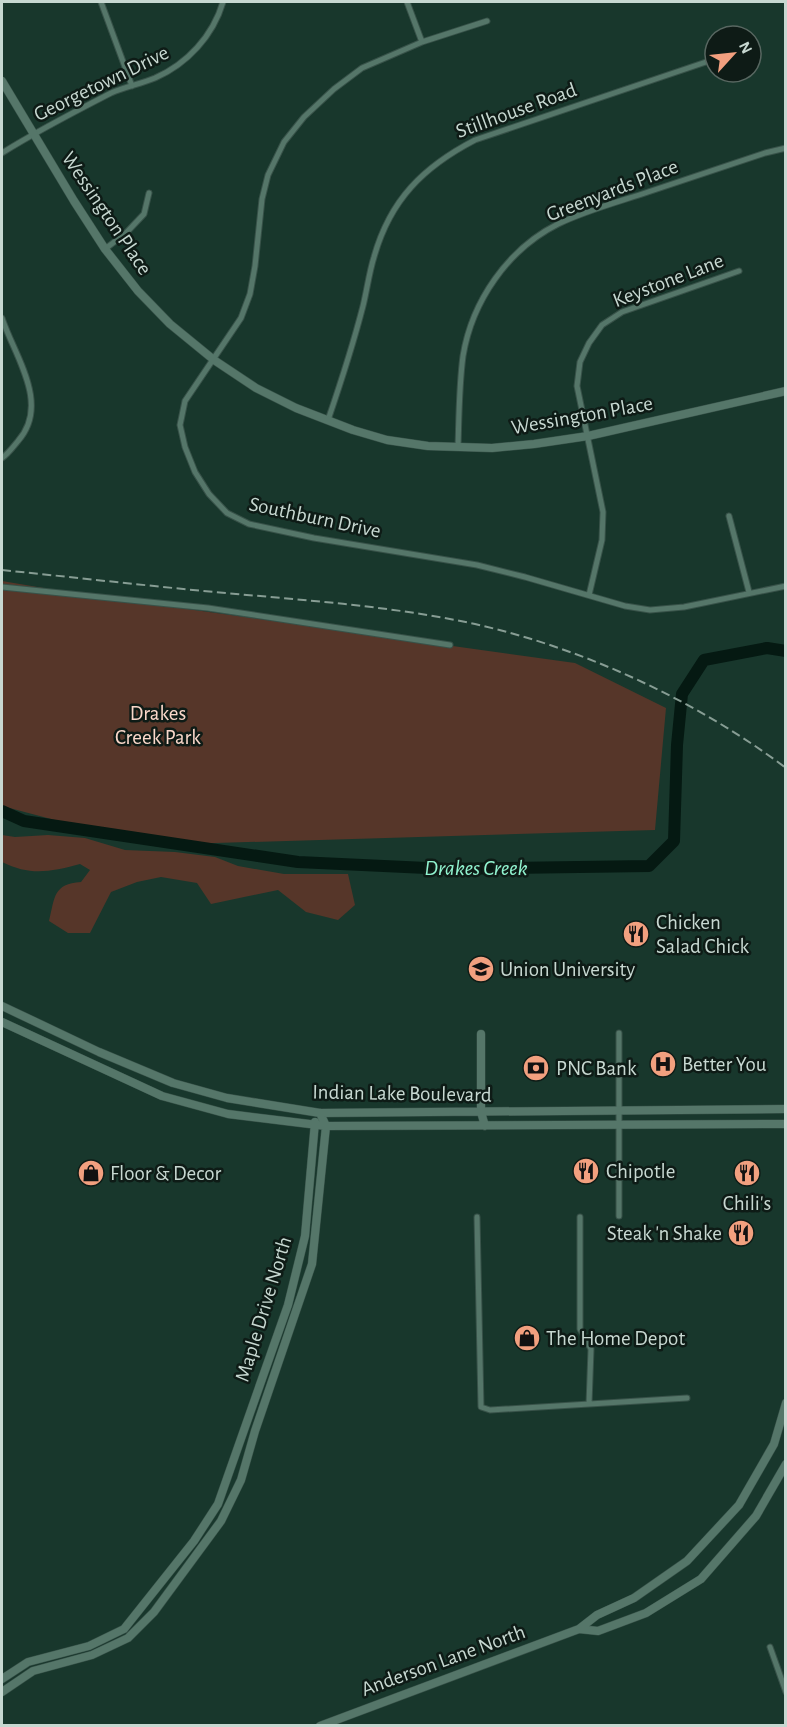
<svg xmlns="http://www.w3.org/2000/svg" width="787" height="1727" font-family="'Alegreya Sans',sans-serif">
  <rect width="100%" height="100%" fill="#18372c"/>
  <path fill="#563629" d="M 2,581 L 79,594 L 575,663 L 666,708 L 655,830 L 149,845 L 2,806 Z
    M 2,835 L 15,837 L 48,835 L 85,838 L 125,850 L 175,852 L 215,857 L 238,866 L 284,874 L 348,874 L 355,905 L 338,920 L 306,912 L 278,890 L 211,904 L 197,883 L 161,877 L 137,882 L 111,892 L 90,933 L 68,933 L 49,921 C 55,897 53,884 81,882 L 90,870 L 80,864 C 50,872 30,876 2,862 Z"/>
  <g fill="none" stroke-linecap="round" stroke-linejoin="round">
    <path stroke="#051912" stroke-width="12" d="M 2,811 L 24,821 L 298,862 L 448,869 L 649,866 L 674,841 L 677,745 L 682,694 L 704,660 L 767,648 L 786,651"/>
    <defs>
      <path id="street" d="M 101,2 L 132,86
        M 407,2 L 422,42
        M 487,21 L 422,42 L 362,68 L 334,89 L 304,117 L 284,142 L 268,175 L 262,199 L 255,266 L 250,294 L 241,318 L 185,401 L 180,425 L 185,447 L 195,472 L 209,494 L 227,513 L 249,524 L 314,538 L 477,565 L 525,577 L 625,606 L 650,610 L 684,607 L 786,586
        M 2,153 C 37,131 74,112 111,93 C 125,87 140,84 155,78 C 187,64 213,36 223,2
        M 105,249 L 126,233 L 144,214 L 149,193
        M 2,318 C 14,355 51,404 18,441 C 13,447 8,454 2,458
        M 328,420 C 341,382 353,345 363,306 C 367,290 369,273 374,257 C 390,200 423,167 475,140 L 709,61
        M 458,447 C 459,417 459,386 463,356 C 472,301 508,249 558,224 C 587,210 618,202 648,192 C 687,179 726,166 765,153 L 786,148
        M 729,516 L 749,592
        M 2,587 L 208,608 L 450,645
        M 589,595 L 602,540 L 603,512 L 577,386 L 580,362 L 589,343 L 602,325 L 622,312 L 739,271
        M 619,1216 L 619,1033
        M 477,1217 L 481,1407 L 490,1410 L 687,1398
        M 580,1217 L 580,1329 L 591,1349 L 589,1404
        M 770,1647 L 786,1692"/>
      <path id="secondary" d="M 2,81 L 74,201 L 105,249 L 138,291 L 170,324 L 214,360 L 256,388 L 296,408 L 353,430 L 387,440 L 428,446 L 492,448 L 534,444 L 588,436 L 786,391
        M 2,1006 L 99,1052 L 173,1083 L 227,1098 L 320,1113 L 786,1109
        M 2,1022 L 162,1096 L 228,1114 L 326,1126 L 786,1124
        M 481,1034 L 481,1112 L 485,1126
        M 579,1629 L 598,1631 L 646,1613 L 701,1579 L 756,1516 L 786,1464
        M 2,1679 L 28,1662 L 89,1646 L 124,1629 L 194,1541 L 218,1504 L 288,1305 L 305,1236 L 315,1122
        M 2,1692 L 33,1671 L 92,1655 L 128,1638 L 154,1612 L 221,1521 L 241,1480 L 255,1431 L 312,1264 L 326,1126 L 320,1113
        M 320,1726 L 579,1629 L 597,1615 L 634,1598 L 687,1561 L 739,1505 L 774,1444 L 786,1403"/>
    </defs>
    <use href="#street" stroke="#385249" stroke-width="7"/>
    <use href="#secondary" stroke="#385249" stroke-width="9"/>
    <use href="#street" stroke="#557669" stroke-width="5"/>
    <use href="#secondary" stroke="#557669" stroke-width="8"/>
    <path stroke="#879d94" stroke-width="2" stroke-dasharray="9 4.5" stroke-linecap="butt" d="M 2,570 C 80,578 158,587 236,594 C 316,601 396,607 475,624 C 585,649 695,700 786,768"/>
  </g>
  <defs>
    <symbol id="restaurant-disc" viewBox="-11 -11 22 22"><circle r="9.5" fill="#f2a07f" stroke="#0e1b16"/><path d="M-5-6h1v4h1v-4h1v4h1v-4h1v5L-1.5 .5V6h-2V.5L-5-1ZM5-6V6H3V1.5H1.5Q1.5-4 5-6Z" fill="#111"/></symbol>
    <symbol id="university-disc" viewBox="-11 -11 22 22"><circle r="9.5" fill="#f2a07f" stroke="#0e1b16"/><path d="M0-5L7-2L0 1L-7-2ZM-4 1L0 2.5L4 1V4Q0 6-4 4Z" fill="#111"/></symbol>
    <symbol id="hospital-disc" viewBox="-11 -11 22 22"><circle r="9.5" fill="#f2a07f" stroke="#0e1b16"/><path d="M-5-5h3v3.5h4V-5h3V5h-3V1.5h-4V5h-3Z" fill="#111"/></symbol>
    <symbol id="bank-disc" viewBox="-11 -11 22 22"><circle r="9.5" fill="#f2a07f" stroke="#0e1b16"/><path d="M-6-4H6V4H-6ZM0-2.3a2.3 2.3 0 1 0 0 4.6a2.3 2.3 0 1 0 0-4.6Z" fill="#111"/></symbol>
    <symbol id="shop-disc" viewBox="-11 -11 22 22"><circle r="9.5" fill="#f2a07f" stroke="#0e1b16"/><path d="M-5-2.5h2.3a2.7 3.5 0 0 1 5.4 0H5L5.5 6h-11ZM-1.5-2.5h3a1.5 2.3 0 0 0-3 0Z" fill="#111"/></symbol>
  </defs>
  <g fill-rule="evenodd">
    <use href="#restaurant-disc" x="621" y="919" width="30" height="30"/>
    <use href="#university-disc" x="466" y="954" width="30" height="30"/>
    <use href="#hospital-disc" x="648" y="1049" width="30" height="30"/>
    <use href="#bank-disc" x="521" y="1053" width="30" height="30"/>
    <use href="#restaurant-disc" x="571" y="1156" width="30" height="30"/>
    <use href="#shop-disc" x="76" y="1158" width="30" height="30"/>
    <use href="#restaurant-disc" x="732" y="1158" width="30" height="30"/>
    <use href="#restaurant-disc" x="726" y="1218" width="30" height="30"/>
    <use href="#shop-disc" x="512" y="1323" width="30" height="30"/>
  </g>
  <g text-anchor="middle" stroke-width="5" stroke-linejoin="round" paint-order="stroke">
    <g font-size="21" fill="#c7d8d1" stroke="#0e1b16">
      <text transform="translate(101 83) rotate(-26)" y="7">Georgetown Drive</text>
      <text transform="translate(516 110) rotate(-20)" y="7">Stillhouse Road</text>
      <text transform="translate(612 190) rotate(-21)" y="7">Greenyards Place</text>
      <text transform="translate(107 213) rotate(56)" y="7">Wessington Place</text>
      <text transform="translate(668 280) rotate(-21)" y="7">Keystone Lane</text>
      <text transform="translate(582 415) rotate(-10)" y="7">Wessington Place</text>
      <text transform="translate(315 517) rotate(12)" y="7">Southburn Drive</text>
      <text transform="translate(402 1093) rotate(1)" y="7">Indian Lake Boulevard</text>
      <text transform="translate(263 1309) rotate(-73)" y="7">Maple Drive North</text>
      <text transform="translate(443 1660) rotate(-20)" y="7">Anderson Lane North</text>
    </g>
    <g font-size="21" fill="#fad8ca" stroke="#0e1b16">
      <text x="158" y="720">Drakes<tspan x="158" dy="24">Creek Park</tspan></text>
    </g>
    <g font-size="21" fill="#c7d8d1" stroke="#0e1b16" text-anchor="start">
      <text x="656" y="929">Chicken<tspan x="656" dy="24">Salad Chick</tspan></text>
      <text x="500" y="976">Union University</text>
      <text x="682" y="1071">Better You</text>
      <text x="556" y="1075">PNC Bank</text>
      <text x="606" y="1178">Chipotle</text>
      <text x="110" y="1180">Floor &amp; Decor</text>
      <text x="747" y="1210" text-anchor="middle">Chili's</text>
      <text x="722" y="1240" text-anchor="end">Steak 'n Shake</text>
      <text x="546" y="1345">The Home Depot</text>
    </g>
    <g font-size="22" font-style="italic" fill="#91f4d0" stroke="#0e1b16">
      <text x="476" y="875">Drakes Creek</text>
    </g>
  </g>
  <rect width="787" height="1727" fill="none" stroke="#c7d8d1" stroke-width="6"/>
  <g transform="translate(733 54) rotate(63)"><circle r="28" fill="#0e1b16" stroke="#586761" stroke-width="1.5"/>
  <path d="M0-4.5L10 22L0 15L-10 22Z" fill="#f2a07f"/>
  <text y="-9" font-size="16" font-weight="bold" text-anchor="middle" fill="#c7d8d1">N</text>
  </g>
</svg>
